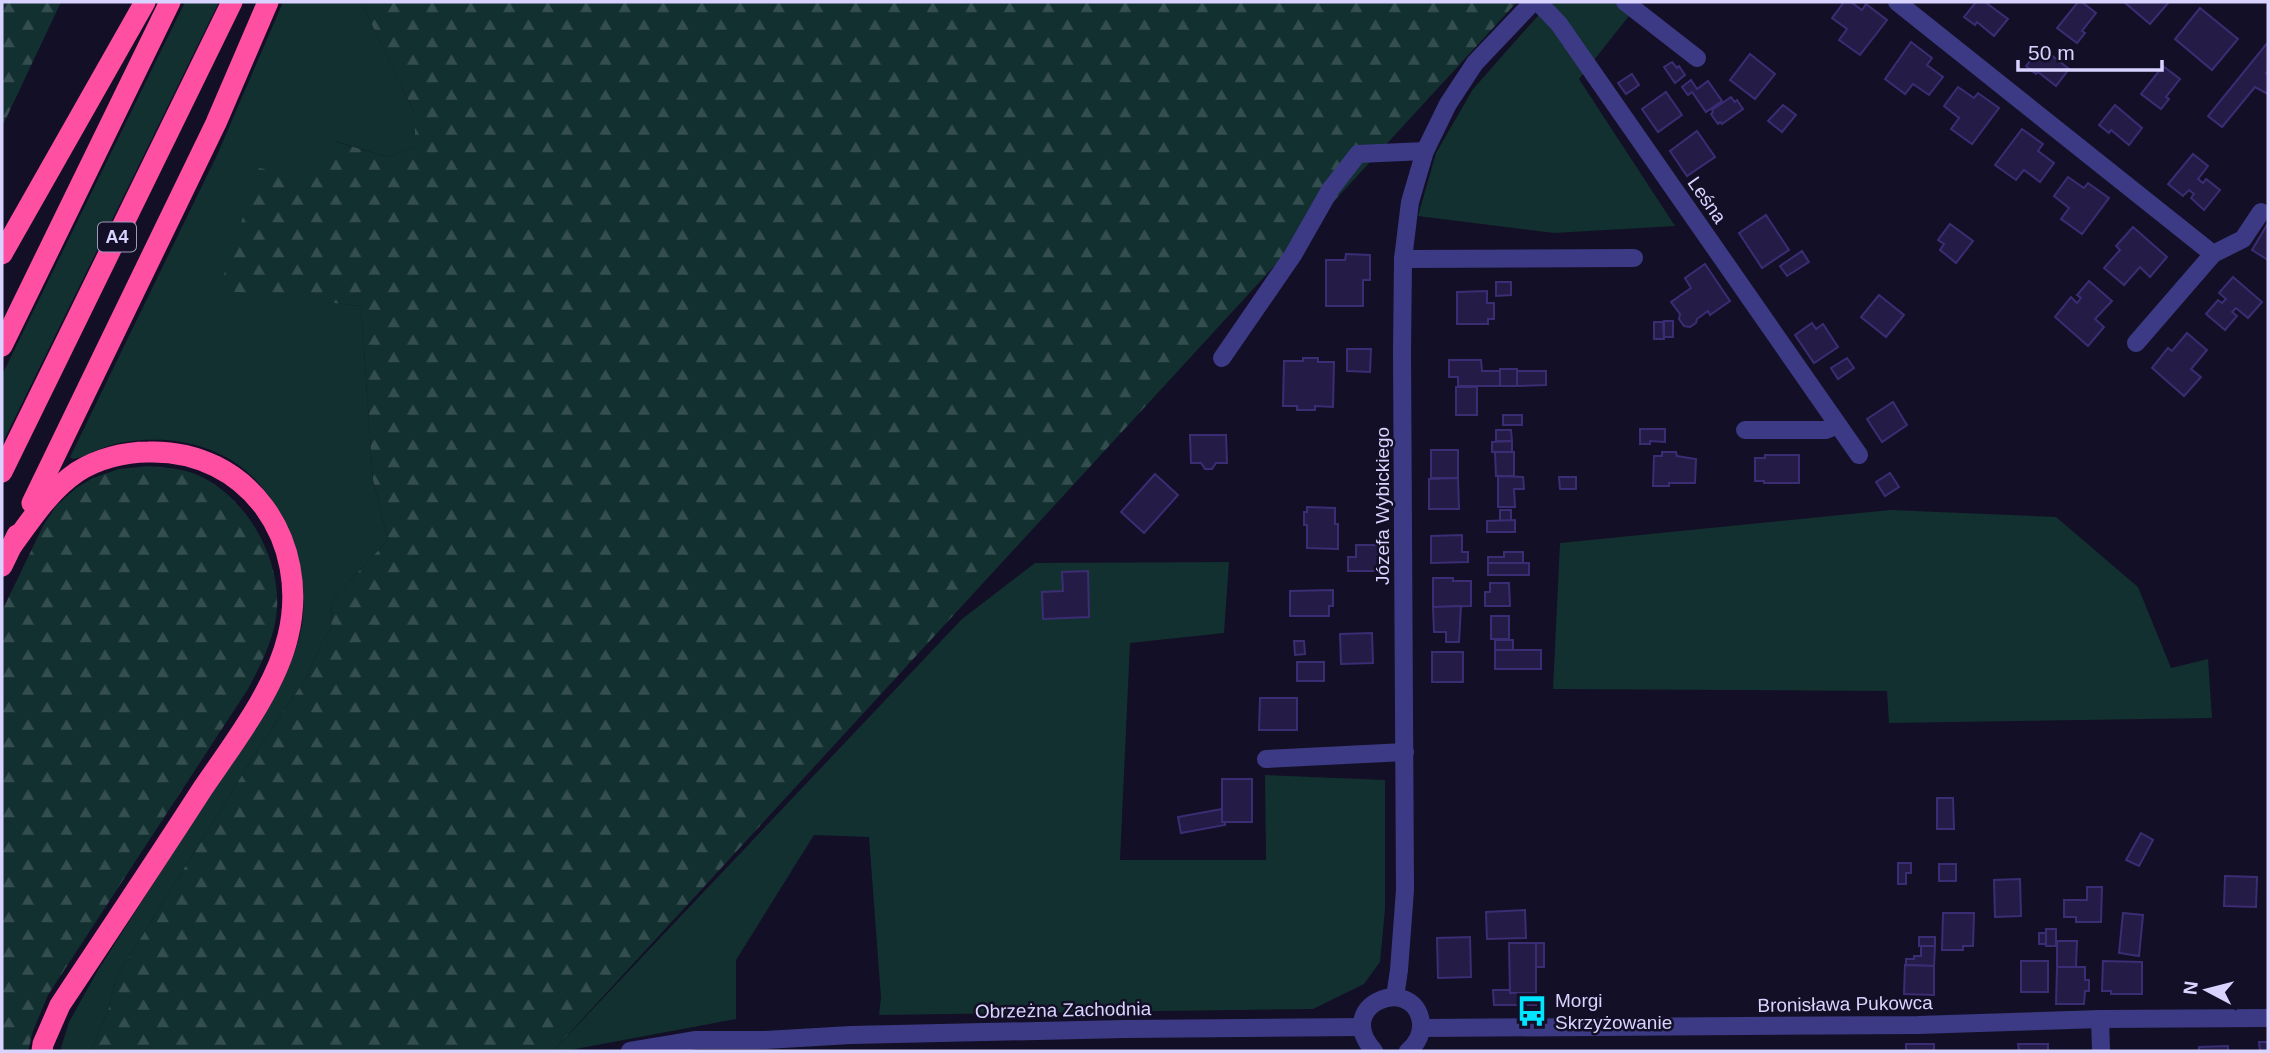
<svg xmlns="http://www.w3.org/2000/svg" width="2270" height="1053" font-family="Helvetica,sans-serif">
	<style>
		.green { fill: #12302f }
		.forest { fill: url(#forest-firs) }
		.building { fill: #241b47; stroke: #3b2d73; stroke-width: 2 }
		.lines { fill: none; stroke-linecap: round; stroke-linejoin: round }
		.minor { stroke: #3d3a85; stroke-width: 18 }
		.highway { stroke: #ff4fa3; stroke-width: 21 }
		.labels { text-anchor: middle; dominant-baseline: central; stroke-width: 5; stroke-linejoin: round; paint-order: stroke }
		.shield { fill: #130f26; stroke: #9e99be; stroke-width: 2 }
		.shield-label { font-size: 18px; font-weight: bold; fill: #d9d4ff }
		.street-label { font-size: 19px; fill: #d9d4ff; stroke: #130f26 }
		.poi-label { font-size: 19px; fill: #d9d4ff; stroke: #130f26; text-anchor: start }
	</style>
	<defs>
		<pattern id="forest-firs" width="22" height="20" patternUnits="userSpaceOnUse" patternTransform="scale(1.75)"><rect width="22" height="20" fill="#12302f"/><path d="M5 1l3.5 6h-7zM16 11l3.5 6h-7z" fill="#344d4e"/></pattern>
	</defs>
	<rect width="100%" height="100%" fill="#130f26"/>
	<g class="green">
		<polygon points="185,2 219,2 2,444 2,375"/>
		<path d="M283 2H361L415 114V147L387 157 335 141 219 289 361 306 373 480 388 540 332 600 331 629 322 642 306 678 259 748 116 978 109 1008 91 1051H60L69 1022 98 970 276 692C289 668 301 642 303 616 307 562 283 496 237 464 218 450 190 442 167 440 147 439 127 440 108 446 96 450 85 457 73 459L70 457 217 155Z"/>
		<polygon points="1550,2 1640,2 1579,79 1675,226 1554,233 1418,216 1436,153 1473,89"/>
		<polygon points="1890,510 2056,517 2138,587 2171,668 2208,659 2212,718 1889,723 1887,691 1553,689 1560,543"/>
		<polygon points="1229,562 1224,633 1130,643 1120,860 1266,860 1265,775 1385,780 1385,909 1380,962 1364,984 1313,1009 879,1015 881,998 869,837 814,835 736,960 736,1019 565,1051 553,1051 962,619 1035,563"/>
	</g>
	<g class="forest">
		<polygon points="2,2 61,2 2,127"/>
		<polygon points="361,2 1517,2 553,1051 91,1051 109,1008 116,978 259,748 306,678 322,642 331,629 332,600 388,540 373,480 361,306 219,290 259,168 302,175 334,141 387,157 415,147 415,114"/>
		<path d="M149 466C169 468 189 469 206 479 250 504 280 559 277 609 275 638 261 664 248 689L48 995 33 1031 28 1051H2V611L43 526 56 506 76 488 93 478 119 469Z"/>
	</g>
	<g class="building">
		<polygon points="1844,2 1851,2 1862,10 1866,4 1887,20 1860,55 1839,40 1847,29 1832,18"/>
		<polygon points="1976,2 1985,2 2008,19 1994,36 1977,22 1975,25 1964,17"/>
		<polygon points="2078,2 2082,2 2096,13 2082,31 2085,33 2077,43 2057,28"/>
		<polygon points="2124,2 2169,2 2150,24"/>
		<polygon points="2200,8 2238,39 2212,70 2175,39"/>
		<polygon points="1911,42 1932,58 1927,65 1943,77 1929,95 1913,84 1905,94 1885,79"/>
		<polygon points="2268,42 2268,71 2266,73 2268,74 2268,94 2255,87 2222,127 2208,116"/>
		<polygon points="2041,47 2069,69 2056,86 2038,72 2036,74 2026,66"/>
		<polygon points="1750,54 1775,74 1755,99 1730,80"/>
		<polygon points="1672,62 1677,68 1679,66 1685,75 1675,83 1664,67"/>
		<polygon points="2163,66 2180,79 2166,97 2169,99 2161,109 2141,94"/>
		<polygon points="1632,74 1639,85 1626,94 1618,83"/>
		<polygon points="1691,80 1697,89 1708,81 1722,101 1706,112 1692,92 1688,95 1682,87"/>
		<polygon points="1958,87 1974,98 1978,93 1999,108 1972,144 1951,129 1959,118 1944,106"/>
		<polygon points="1666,92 1682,115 1658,132 1642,109"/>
		<polygon points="1731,97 1735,102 1737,100 1743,109 1722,124 1720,122 1718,124 1711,114 1713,112 1712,110"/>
		<polygon points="1783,105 1796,115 1782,132 1768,121"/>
		<polygon points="2115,105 2142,128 2129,145 2111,130 2109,133 2099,125"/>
		<polygon points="2022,129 2043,144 2038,151 2054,163 2040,182 2024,170 2016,180 1995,165"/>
		<polygon points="1697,131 1715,157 1687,176 1670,151"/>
		<polygon points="2193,154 2208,166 2198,179 2203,183 2206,179 2220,190 2204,210 2191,198 2194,194 2189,190 2183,196 2168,184"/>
		<polygon points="2068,177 2084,188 2088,183 2109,198 2082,234 2061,219 2069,208 2054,196"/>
		<polygon points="1766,215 1789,250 1762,268 1739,233"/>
		<polygon points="1950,224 1973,241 1956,263 1940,250 1944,244 1938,240"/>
		<polygon points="2267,225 2268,225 2268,260 2252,250"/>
		<polygon points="2133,227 2167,257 2150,277 2140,267 2124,285 2104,268 2120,250 2116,246"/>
		<polygon points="1802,251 1809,262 1787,276 1780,266"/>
		<polygon points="1346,254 1370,255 1370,280 1363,280 1363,306 1326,306 1326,260 1345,260"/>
		<polygon points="1705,264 1730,301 1710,315 1708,311 1697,319 1696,323 1690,327 1684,326 1679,319 1680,314 1671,302 1691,288 1685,278"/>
		<polygon points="2233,277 2262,302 2248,318 2236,308 2232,312 2237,316 2225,330 2206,314 2218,300 2222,303 2226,299 2219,293"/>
		<polygon points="2089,281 2112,301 2095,319 2104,327 2088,346 2055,317 2071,297 2077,303 2081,298 2077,295"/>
		<polygon points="1496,282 1511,282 1511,295 1496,296"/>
		<polygon points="1487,291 1487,303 1494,303 1494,319 1488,319 1488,324 1457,324 1457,292"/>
		<polygon points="1879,295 1904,315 1886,337 1861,317"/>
		<rect x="1664" y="321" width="9" height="16"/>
		<polygon points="1654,322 1663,322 1664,339 1654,339"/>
		<polygon points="1812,323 1816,329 1823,324 1838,347 1814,363 1795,335"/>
		<polygon points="2187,333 2207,350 2191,369 2201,377 2184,396 2152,368 2168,348 2172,351"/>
		<polygon points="1347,349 1371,349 1370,372 1347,371"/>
		<polygon points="1303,358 1318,358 1318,362 1334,362 1333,407 1315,406 1315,410 1297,410 1297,406 1283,406 1284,361 1303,361"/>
		<polygon points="1847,358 1854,368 1838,379 1831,368"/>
		<polygon points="1449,360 1481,360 1482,371 1500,371 1500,386 1458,386 1458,377 1449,377"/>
		<rect x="1500" y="369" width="17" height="17"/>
		<polygon points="1517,371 1546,371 1546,385 1517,386"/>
		<rect x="1456" y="387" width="21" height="28"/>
		<polygon points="1893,402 1907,425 1882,442 1867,419"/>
		<rect x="1503" y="415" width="19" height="10"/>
		<polygon points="1640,429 1665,429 1665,442 1650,441 1650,444 1640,444"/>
		<polygon points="1496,430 1511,430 1512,441 1496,441"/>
		<polygon points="1190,435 1226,435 1227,463 1216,463 1212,469 1205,469 1201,463 1191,463"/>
		<polygon points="1512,441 1512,452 1492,452 1492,442"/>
		<rect x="1431" y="450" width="27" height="28"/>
		<polygon points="1495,452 1514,452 1514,476 1496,476"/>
		<polygon points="1662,452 1676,452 1677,456 1696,459 1695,483 1669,483 1669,486 1653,486 1654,456 1662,456"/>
		<polygon points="1765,455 1799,455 1799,483 1764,483 1764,481 1755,481 1755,458 1765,458"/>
		<polygon points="1890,473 1899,487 1885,496 1876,482"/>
		<polygon points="1155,474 1178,495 1144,533 1121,512"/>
		<polygon points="1498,476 1523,477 1524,489 1514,489 1515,507 1498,507"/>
		<polygon points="1559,477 1576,477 1576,489 1560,489"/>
		<polygon points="1458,478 1459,509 1429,509 1429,479"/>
		<polygon points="1307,507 1335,508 1335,524 1338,524 1338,549 1307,548 1307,525 1304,525 1304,512 1307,512"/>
		<rect x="1500" y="510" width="11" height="11"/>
		<polygon points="1515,520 1515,532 1487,532 1487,521"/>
		<polygon points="1462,535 1462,552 1468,552 1468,562 1431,563 1431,536"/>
		<polygon points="1356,545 1378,545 1378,571 1348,571 1348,557 1356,557"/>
		<polygon points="1504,552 1523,552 1523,563 1488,563 1488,557 1504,557"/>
		<rect x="1488" y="563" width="41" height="12"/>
		<polygon points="1088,571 1089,617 1043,619 1042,592 1063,591 1062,572"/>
		<polygon points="1433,578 1453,578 1453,581 1471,581 1471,606 1433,607"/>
		<polygon points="1490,583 1509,583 1510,606 1485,606 1485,592 1490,592"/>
		<polygon points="1333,590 1333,606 1329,606 1329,616 1290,616 1290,591"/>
		<polygon points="1461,606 1459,642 1446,642 1446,632 1434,632 1433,607"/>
		<rect x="1491" y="616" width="18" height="23"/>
		<polygon points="1372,633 1373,663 1341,664 1340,634"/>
		<rect x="1495" y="640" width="18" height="10"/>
		<polygon points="1294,641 1304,641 1305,654 1295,655"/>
		<rect x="1495" y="650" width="46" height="19"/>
		<rect x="1432" y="652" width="31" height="30"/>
		<rect x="1297" y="662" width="27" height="19"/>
		<polygon points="1260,698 1297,698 1297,730 1259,730"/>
		<rect x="1222" y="779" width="30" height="43"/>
		<polygon points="1937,798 1953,798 1954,829 1937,829"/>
		<polygon points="1222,809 1222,822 1225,822 1225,825 1181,833 1178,817"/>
		<polygon points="2141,833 2153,840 2139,866 2126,860"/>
		<polygon points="1898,863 1911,863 1911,873 1906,873 1906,884 1898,884"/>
		<rect x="1939" y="864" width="17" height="17"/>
		<polygon points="2225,876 2257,877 2256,907 2224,906"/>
		<polygon points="2020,879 2021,916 1995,917 1994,880"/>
		<polygon points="2087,887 2102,887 2101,922 2076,922 2076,917 2064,917 2064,900 2087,900"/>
		<polygon points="1525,910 1526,938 1487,939 1486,912"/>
		<polygon points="1943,913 1974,913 1973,946 1963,946 1963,950 1942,950"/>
		<polygon points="2123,913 2143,915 2139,956 2119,953"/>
		<rect x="2046" y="929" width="10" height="17"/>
		<rect x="2039" y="933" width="7" height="11"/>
		<polygon points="1470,937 1471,977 1438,978 1437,938"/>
		<rect x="1919" y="937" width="16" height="9"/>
		<polygon points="2057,941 2077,941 2076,967 2057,967"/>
		<polygon points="1509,943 1536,943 1536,993 1510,993"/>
		<rect x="1536" y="943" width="8" height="24"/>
		<polygon points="1921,946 1935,946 1934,966 1906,965 1906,959 1914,959 1914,956 1921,956"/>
		<rect x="2021" y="961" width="27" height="31"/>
		<polygon points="2103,961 2142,962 2142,994 2111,994 2111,991 2102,991"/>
		<polygon points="1905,965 1934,966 1934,995 1904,994"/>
		<polygon points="2057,967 2085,967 2085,980 2089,980 2089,991 2085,991 2084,1004 2056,1004"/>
		<polygon points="1493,990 1510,990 1510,993 1536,993 1536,1005 1494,1005"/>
		<polygon points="2259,1042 2268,1042 2268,1051 2260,1051"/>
		<rect x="1906" y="1044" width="28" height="7"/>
		<polygon points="2018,1044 2048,1044 2048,1051 2019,1051"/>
		<polygon points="2228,1046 2228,1051 2199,1051 2199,1047"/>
	</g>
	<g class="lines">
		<g class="minor">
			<polyline points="1538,2 1559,24 1859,455"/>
			<polyline points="1625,2 1697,58"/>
			<polyline points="1897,2 2213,254"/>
			<polyline points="1403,259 1634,258"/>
			<polyline points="2136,343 2213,254 2243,239 2261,212"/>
			<polyline points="1222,358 1293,255 1330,190 1358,154 1425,151"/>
			<polyline points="1745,430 1826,430 1838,425"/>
			<polyline points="1266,759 1405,752"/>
			<polyline points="1395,997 1399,970 1405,890 1402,352 1403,259 1410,202 1425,151 1448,104 1475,63 1533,2"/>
			<polyline points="2100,1019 2101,1051"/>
			<polyline points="1422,1028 1918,1025 2100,1019 2268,1018"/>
			<polyline points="630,1051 696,1040 765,1040 851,1035 1125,1029 1362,1027"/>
			<path d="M1374 1051C1332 1005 1413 973 1421 1022 1422 1034 1417 1044 1408 1051"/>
		</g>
		<g class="highway">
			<polyline points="2,254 145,2"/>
			<polyline points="2,346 170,2"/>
			<polyline points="2,472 232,2"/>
			<polyline points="32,503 216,123 268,2"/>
			<path d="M11 547C31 520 49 491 77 472 97 459 124 452 148 452 249 449 311 542 288 636 276 688 233 744 203 788 156 861 108 933 60 1005L43 1044 42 1051"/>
			<polyline points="2,566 17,535"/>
		</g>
	</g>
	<defs>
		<symbol id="bus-bare" viewBox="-9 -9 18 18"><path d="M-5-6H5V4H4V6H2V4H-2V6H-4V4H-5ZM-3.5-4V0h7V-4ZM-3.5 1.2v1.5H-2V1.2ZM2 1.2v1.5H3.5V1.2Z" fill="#00e5ff" stroke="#130f26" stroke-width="2.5" paint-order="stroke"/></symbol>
	</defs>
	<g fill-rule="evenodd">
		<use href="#bus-bare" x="1510" y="989" width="44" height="44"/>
	</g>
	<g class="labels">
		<rect class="shield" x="98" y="222.5" width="38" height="29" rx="5"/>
		<g class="shield-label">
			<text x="117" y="237">A4</text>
		</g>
		<g class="street-label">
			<text transform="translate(1707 200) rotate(55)">Leśna</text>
			<text transform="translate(1382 506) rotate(-90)">Józefa Wybickiego</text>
			<text transform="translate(1845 1004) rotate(-1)">Bronisława Pukowca</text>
			<text transform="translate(1063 1010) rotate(-1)">Obrzeżna Zachodnia</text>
		</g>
		<g class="poi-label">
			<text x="1555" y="1000">Morgi<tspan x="1555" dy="22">Skrzyżowanie</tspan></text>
		</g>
	</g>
	<rect width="2270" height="1053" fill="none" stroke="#d9d4ff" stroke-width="7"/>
	<g transform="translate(2207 990) rotate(277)" stroke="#130f26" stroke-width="5" paint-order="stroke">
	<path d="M0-5L12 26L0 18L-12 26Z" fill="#d9d4ff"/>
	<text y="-10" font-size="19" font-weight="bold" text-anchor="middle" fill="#d9d4ff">N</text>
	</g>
	<path d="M2018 60v10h144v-10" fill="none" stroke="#d9d4ff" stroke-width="3.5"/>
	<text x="2028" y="60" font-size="21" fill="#d9d4ff" stroke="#130f26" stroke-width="5" paint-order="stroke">50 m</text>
</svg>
